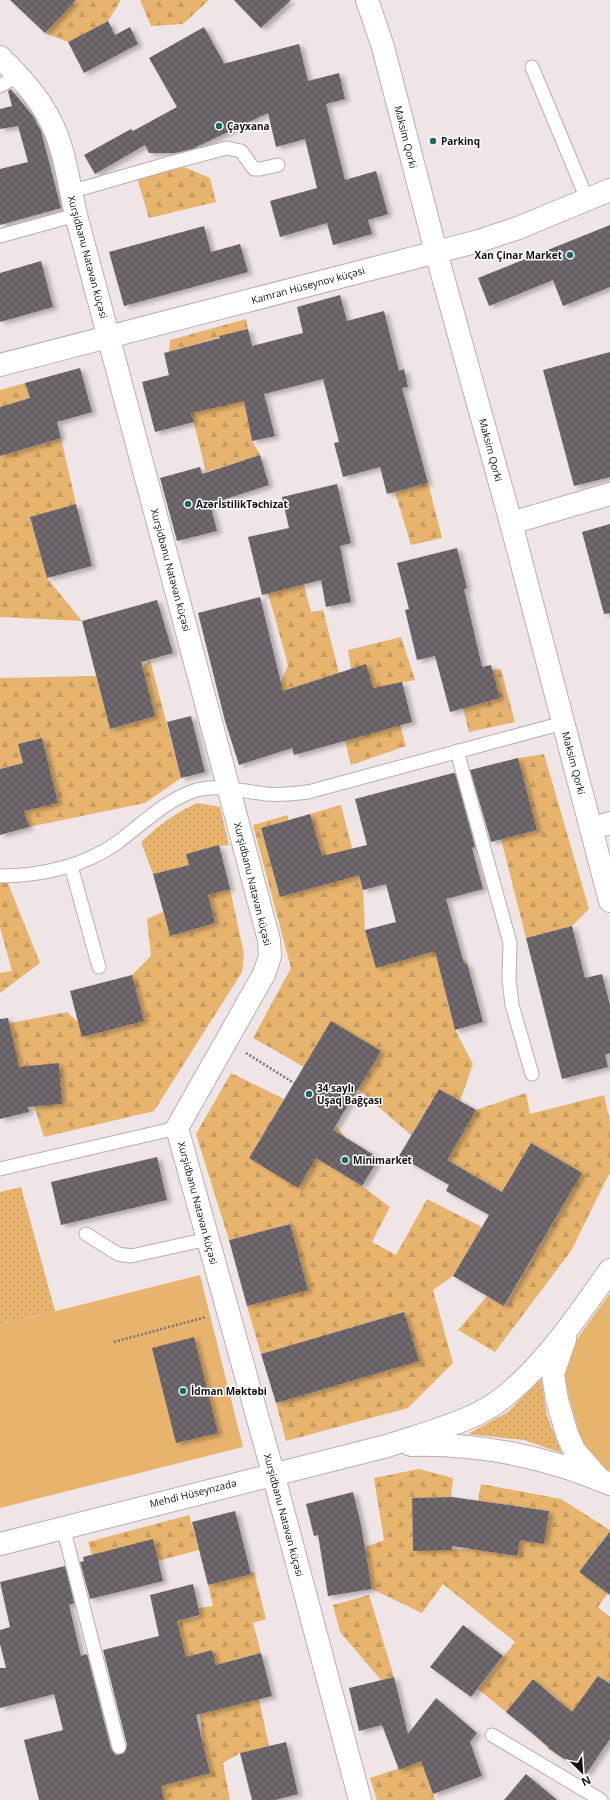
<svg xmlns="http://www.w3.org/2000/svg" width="610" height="1800" font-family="'Open Sans',sans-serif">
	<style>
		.grass { fill: url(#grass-dots) }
		.forest { fill: url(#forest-firs) }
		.park { fill: #e7b46e }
		.building { fill: url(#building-cross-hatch); filter: url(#shadow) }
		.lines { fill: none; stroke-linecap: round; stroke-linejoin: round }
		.service-casing { stroke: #b8afb0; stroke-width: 15 }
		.minor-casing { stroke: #b8afb0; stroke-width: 24 }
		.path { stroke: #797274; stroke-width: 2.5; stroke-dasharray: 2 2; stroke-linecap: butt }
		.service { stroke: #fff; stroke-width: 13 }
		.minor { stroke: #fff; stroke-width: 22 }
		.poi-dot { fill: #19676a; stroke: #fff; stroke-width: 1.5 }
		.labels { text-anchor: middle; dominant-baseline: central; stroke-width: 3; stroke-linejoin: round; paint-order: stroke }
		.poi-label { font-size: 10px; font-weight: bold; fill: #131011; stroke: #fff; text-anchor: start }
		.street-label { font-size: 10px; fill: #131011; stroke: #fff }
	</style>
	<defs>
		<pattern id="grass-dots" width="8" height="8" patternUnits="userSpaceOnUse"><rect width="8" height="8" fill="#e7b46e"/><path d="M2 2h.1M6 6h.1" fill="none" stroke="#c59a5e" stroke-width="1.8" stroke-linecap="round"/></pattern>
		<pattern id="forest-firs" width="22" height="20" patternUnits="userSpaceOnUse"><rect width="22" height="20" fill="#e7b46e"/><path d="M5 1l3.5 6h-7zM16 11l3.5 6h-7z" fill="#c59a5e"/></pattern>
		<pattern id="building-cross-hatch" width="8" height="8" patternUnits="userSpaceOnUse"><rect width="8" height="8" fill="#655f64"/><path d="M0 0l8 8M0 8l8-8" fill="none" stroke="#7a7579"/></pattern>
		<filter id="shadow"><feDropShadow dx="4.5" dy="2.5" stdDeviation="2" flood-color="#0004"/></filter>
	</defs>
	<rect width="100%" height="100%" fill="#efe4e6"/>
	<g class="grass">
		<path d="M197 803 220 807 229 845 219 846 186 854 189 865 153 874 141 842C158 826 175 813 197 803Z"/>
		<polygon points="21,1187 55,1311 0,1325 0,1192"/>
		<polygon points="541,1378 547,1416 562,1453 524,1440 468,1434 508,1412"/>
	</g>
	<g class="forest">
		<polygon points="76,0 121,0 108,21 68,42 45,33"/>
		<polygon points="140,0 209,0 183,24 151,26"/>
		<polygon points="184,167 210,178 216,202 149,218 137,178"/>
		<polygon points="246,319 248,329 169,352 170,340"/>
		<polygon points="25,383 30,398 0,407 0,390"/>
		<polygon points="188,399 244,401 252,441 260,455 206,472"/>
		<polygon points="61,438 76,504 30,517 47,578 82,621 0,617 0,456"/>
		<polygon points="428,483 442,538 411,545 395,492"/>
		<polygon points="304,584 311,612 323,610 339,673 276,694 288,665 268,593"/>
		<polygon points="401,637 415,680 373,688 351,669 348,650"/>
		<polygon points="150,660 181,778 145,803 29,827 24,811 58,803 42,738 18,744 23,763 0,769 0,678 96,676 110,729 155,716 142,667"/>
		<polygon points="501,669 515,722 469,732 463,708 500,698 492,670"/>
		<polygon points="400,725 406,746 351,765 345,740"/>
		<polygon points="544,754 589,909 572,926 526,938 501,839 537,830 518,758"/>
		<polygon points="341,805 363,890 365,930 451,946 467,963 440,970 455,1030 473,1064 460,1101 439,1089 411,1135 358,1089 380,1051 304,1067 253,1038 291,968 253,825 288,815 288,820 261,828 280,897 329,883 310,814"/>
		<polygon points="0,876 5,876 40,963 0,993 0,973 12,971 0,927"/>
		<polygon points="230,889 244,954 242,972 154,1111 44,1137 34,1106 62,1104 59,1064 31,1066 20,1073 15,1051 0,1025 67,1012 79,1023 82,1037 144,1021 132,975 151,956 147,919 163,912 170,936 215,923 208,895"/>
		<polygon points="231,1073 284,1099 249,1158 298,1187 336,1126 345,1137 328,1166 362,1186 390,1207 372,1242 396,1255 427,1199 482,1227 453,1276 433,1290 453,1363 408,1408 286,1441 276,1403 418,1361 404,1312 261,1354 247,1306 308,1289 290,1224 229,1240 196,1134"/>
		<polygon points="526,1093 530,1114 604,1095 610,1121 610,1172 571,1251 495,1352 458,1330 487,1296 505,1306 582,1173 531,1143 503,1192 446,1160 476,1110"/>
		<polygon points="419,1469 453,1478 451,1497 412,1498 413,1550 472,1549 517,1556 520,1540 544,1543 549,1511 478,1501 481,1484 561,1499 610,1530 579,1572 608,1593 598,1607 610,1617 610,1684 598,1676 550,1750 533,1734 560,1701 533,1679 506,1712 478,1689 515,1642 443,1584 422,1613 372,1589 365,1547 384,1540 374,1478"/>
		<polygon points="189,1515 199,1550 158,1561 153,1540 92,1555 88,1542"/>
		<polygon points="254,1572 266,1619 253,1623 261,1653 216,1665 212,1650 186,1657 177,1621 200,1616 199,1608 213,1606 208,1585"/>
		<polygon points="369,1595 394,1677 381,1680 340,1632 333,1605"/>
		<polygon points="259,1699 269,1746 240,1753 223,1763 230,1800 164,1800 161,1786 210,1773 202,1739 200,1714"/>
		<polygon points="421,1761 435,1800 377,1800 370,1778"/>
	</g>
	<g class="park">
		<polygon points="200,1275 243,1447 0,1508 0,1325"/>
		<polygon points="610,1293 610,1471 600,1467 583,1446 561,1368 572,1346"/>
	</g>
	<g class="building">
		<polygon points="10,0 76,0 45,33"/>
		<polygon points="234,0 291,0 261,28"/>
		<polygon points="108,21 115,35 130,27 138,44 84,73 68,42"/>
		<polygon points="204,27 224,63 223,64 299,44 308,81 339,73 345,99 326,104 345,180 376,171 388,214 368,220 372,234 333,245 327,223 280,237 270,201 317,188 305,139 276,147 268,113 192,149 175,153 149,153 145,145 95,174 84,155 131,129 133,131 177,107 149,58"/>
		<polygon points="11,89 33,116 41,131 61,208 0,225 0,169 28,162 18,126 0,129 0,109 12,106 8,91"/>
		<polygon points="610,225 610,287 563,306 553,280 489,306 478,278"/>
		<polygon points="204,226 211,252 240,244 248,272 124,306 109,252"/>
		<polygon points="41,261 53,307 0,322 0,273"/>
		<polygon points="340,295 347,321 384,311 399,371 404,369 408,387 402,388 428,483 387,494 380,467 343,477 334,443 339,442 323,379 264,394 275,436 252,441 244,401 191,413 194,422 155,432 142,382 169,375 164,353 220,338 219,336 248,329 252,346 303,333 297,307"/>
		<polygon points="610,352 610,477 574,486 543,370"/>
		<polygon points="80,368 92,412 57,422 61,438 0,456 0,407 30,398 25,383"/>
		<polygon points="260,455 269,485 210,504 217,531 177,541 160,478 200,467 202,474"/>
		<polygon points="337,484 351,543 340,546 351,602 326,607 321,580 262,595 248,537 289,528 282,497"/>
		<polygon points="76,504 92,566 47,578 30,517"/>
		<polygon points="610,524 610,613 604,614 582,532"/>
		<polygon points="457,548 467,588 464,589 482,667 491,665 500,698 450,712 435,656 417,660 405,610 409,609 397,563"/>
		<polygon points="260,597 283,691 366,664 373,688 402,682 412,722 294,755 292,748 239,765 225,721 198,613"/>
		<polygon points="157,600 173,653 141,662 155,716 110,729 82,621"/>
		<polygon points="191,716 205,772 181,778 167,722"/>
		<polygon points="42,738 58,803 24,811 29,827 0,835 0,769 23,763 18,744"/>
		<polygon points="518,758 537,830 491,842 470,770"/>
		<polygon points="453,773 455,773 475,847 472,848 483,889 446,899 464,964 467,963 483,1022 455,1030 435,951 376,968 365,930 396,922 386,884 363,890 359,875 280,897 261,828 310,814 322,856 367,845 355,799"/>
		<polygon points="219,845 230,889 208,895 215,923 170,936 153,874 189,865 186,854"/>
		<polygon points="572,926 585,978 602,974 610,1005 610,1053 605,1055 608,1067 562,1079 526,938"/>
		<polygon points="132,975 144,1021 82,1037 70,991"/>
		<polygon points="8,1018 19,1067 59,1063 62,1104 28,1107 29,1112 0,1119 0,1019"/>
		<polygon points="331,1021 381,1051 333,1130 379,1158 362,1186 316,1158 298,1188 249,1158"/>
		<polygon points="439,1089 476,1110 447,1160 502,1192 531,1143 582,1173 504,1306 453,1276 489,1215 446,1191 449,1185 399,1156"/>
		<polygon points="157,1157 167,1200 61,1225 51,1182"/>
		<polygon points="290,1224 308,1290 247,1306 229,1240"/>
		<polygon points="404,1312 419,1361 276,1403 261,1354"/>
		<polygon points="194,1337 218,1433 176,1443 152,1348"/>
		<polygon points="353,1492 361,1525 372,1589 328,1596 318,1535 314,1536 306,1504"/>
		<polygon points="452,1497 549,1511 544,1544 520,1540 517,1556 452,1546 452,1550 413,1551 412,1498"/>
		<polygon points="235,1511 251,1574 208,1585 192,1522"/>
		<polygon points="610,1531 610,1595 579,1572"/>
		<polygon points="153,1539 163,1581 90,1599 80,1562 84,1561 83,1557"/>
		<polygon points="65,1566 74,1603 69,1605 81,1656 87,1654 111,1749 116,1755 124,1753 127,1745 103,1650 159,1636 150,1595 193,1584 200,1615 177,1621 186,1657 212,1650 216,1665 261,1653 272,1696 196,1715 210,1773 161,1786 164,1800 39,1800 24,1740 63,1730 54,1694 0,1708 0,1668 6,1668 0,1644 0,1630 10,1627 0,1582"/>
		<polygon points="463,1625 503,1656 471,1697 430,1667"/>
		<polygon points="598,1676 610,1684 610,1739 586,1774 548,1748 549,1747 506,1712 533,1679 572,1712"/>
		<polygon points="394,1677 408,1734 436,1698 477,1733 470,1742 482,1776 433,1794 421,1761 399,1770 382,1725 359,1731 349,1688"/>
		<polygon points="286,1742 298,1794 275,1800 252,1800 240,1753"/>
		<polygon points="526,1774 557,1800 504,1800"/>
	</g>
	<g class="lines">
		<defs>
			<g id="service">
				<polyline points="532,67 587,199"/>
				<polyline points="0,86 18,75"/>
				<polyline points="70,192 170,163 227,148 241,151 254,169 260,169 278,165"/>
				<polyline points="0,236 76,215"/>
				<polyline points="457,751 510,943 509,979 512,1005 532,1074"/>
				<polyline points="71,866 99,967"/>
				<path d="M0 876C40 876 86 866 118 842 141 825 164 802 191 792 215 783 241 791 266 794 280 795 294 794 308 792L563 723"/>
				<polyline points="0,1169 177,1128"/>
				<polyline points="86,1234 118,1254 131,1256 208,1239"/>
				<polyline points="63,1527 119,1747"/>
				<polyline points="492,1735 601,1800"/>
			</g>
			<g id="minor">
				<polyline points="367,0 383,47 436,252 511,523 610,901"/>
				<path d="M0 57C20 77 39 97 51 122 65 149 69 186 76 215L269 940 270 956 264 974 177 1128 273 1473 360 1800"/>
				<polyline points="0,365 479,241 518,228 610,190"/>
				<polyline points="511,523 610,494"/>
				<polyline points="591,829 610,823"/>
				<polyline points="565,1339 553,1374 557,1400 567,1434 574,1450 600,1480"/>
				<path d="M411 1445C478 1443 548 1457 610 1484"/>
				<path d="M0 1544 387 1446C417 1436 448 1428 477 1414 528 1390 578 1316 610 1270"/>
			</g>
		</defs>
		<use href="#service" class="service-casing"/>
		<use href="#minor" class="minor-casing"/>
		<g class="path">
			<polyline points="246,1053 294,1083"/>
			<polyline points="114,1342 206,1317"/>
		</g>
		<use href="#service" class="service"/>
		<use href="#minor" class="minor"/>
	</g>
	<g class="poi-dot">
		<circle cx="219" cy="126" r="4"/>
		<circle cx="433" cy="141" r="4"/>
		<circle cx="570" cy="255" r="4"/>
		<circle cx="188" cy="504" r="4"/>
		<circle cx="309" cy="1094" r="4"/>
		<circle cx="345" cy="1160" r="4"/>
		<circle cx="183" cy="1391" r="4"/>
	</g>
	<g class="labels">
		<g class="poi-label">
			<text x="227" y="126">Çayxana</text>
			<text x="441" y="141">Parkinq</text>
			<text x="562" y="255" text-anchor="end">Xan Çinar Market</text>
			<text x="196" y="504">AzərİstilikTəchizat</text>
			<text x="317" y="1088">34 saylı<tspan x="317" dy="12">Uşaq Bağçası</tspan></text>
			<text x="353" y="1160">Minimarket</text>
			<text x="191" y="1391">İdman Məktəbi</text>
		</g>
		<g class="street-label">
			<text transform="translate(406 137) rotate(76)">Maksim Qorki</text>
			<text transform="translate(88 257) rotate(75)">Xurşidbanu Natəvan küçəsi</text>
			<text transform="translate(308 285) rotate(-15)">Kamran Hüseynov küçəsi</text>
			<text transform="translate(491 450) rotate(75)">Maksim Qorki</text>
			<text transform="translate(171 570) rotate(75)">Xurşidbanu Natəvan küçəsi</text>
			<text transform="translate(574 763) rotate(75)">Maksim Qorki</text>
			<text transform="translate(253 884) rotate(76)">Xurşidbanu Natəvan küçəsi</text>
			<text transform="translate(198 1203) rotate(75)">Xurşidbanu Natəvan küçəsi</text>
			<text transform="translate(193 1493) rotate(-14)">Mehdi Hüseynzadə</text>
			<text transform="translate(284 1515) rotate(75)">Xurşidbanu Natəvan küçəsi</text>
		</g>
	</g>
	<g transform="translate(582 1772) rotate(155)" stroke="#ffffff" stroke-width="3" paint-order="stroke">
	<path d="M0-3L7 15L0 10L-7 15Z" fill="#131011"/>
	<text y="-6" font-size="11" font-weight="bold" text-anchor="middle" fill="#131011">N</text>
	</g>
</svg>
